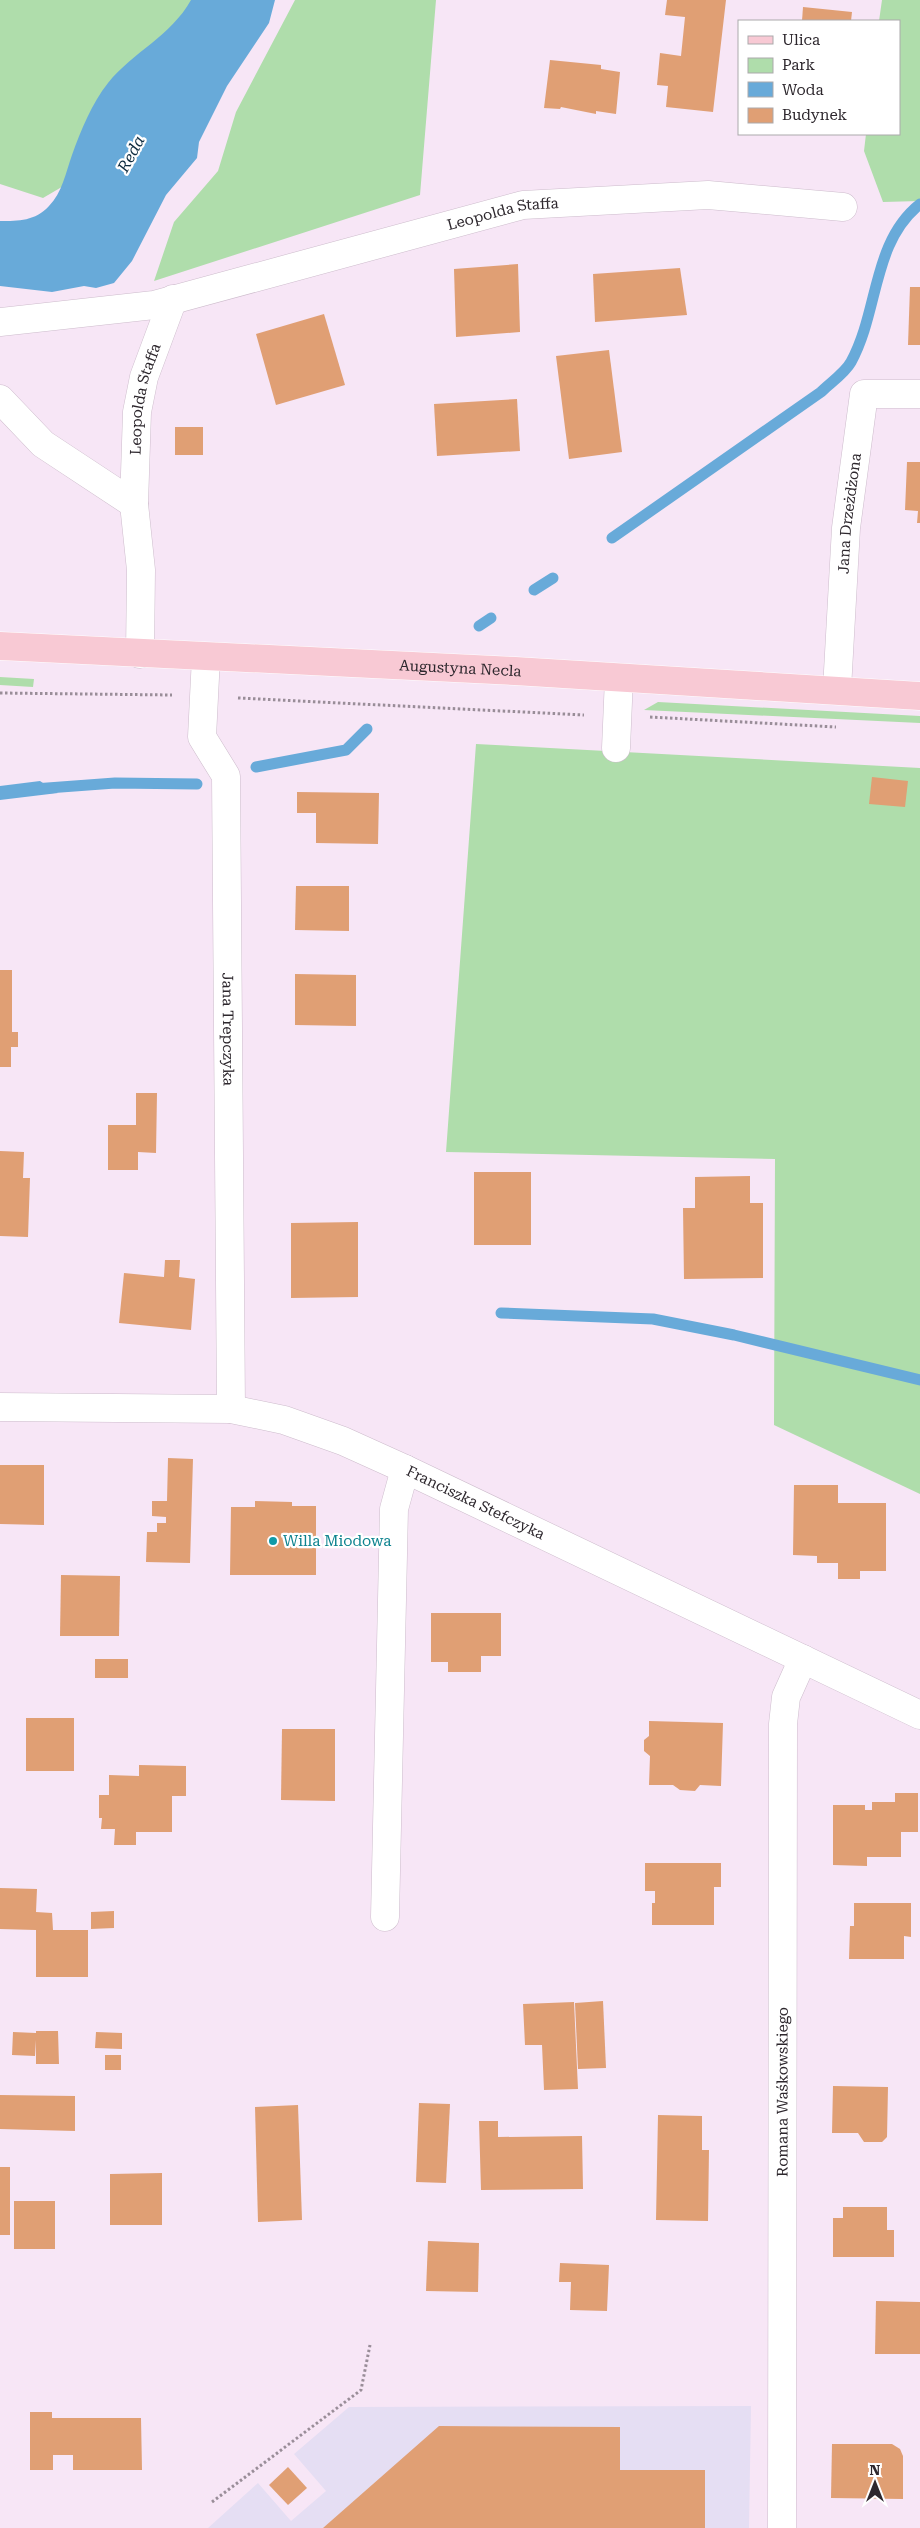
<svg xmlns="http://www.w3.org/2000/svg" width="920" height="2528" font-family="'Roboto Serif',serif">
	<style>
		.education { fill: #e5def3 }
		.green { fill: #afddab }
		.water { fill: #68aad9 }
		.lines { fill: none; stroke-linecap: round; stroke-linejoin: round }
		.stream { stroke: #68aad9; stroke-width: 11 }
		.building { fill: #e09f74 }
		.minor-casing { stroke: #cdbccc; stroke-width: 29 }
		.major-casing { stroke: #fff; stroke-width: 29 }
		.path { stroke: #998d98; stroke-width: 3; stroke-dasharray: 2.5 2.5; stroke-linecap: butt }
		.minor { stroke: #fff; stroke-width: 28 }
		.major { stroke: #f8c9d4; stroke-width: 28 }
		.culture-dot { fill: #0f9aa8; stroke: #fff; stroke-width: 2 }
		.labels { text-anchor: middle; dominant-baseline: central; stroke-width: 4.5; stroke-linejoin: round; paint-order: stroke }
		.street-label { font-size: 15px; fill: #2d272d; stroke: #fff }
		.culture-label { font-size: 15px; fill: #0d838f; stroke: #fff; text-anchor: start }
		.water-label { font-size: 16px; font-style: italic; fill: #0e2c40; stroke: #fff }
	</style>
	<rect width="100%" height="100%" fill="#f7e6f6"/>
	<polygon class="education" points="751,2406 749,2528 208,2528 258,2483 291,2521 326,2491 294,2454 349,2407"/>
	<g class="green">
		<polygon points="0,0 194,0 94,168 43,198 0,184"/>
		<polygon points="295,0 436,0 420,195 154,281 174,222 218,171 236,112"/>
		<polygon points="882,0 920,0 920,201 883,202 864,151 866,134 899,134 899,21 879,21"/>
		<polygon points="0,677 34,679 33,687 0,685"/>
		<polygon points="658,702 920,716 920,723 644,710"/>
		<polygon points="476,744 920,768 920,1494 774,1425 775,1159 446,1152"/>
	</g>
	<g class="water">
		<path d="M191 0H275L269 23 227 86 199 142 197 158 166 195 132 261 114 283 96 288 84 286 52 292 0 286V221C19 221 35 221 49 206 62 193 66 172 72 155 81 130 92 103 108 83 133 52 171 36 191 0Z"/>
		<polygon points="40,781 58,793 0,800 0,786"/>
	</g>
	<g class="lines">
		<g class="stream">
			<path d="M612 538 821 392C830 383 845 373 851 362 879 311 872 242 920 204"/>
			<polyline points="534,590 553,578"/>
			<polyline points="479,626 491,618"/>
			<polyline points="256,767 346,750 367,729"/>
			<polyline points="34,789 115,783 197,784"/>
			<polyline points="501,1313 653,1319 734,1335 920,1380"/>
		</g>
	</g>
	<g class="building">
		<polygon points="667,0 726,0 713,112 666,107 668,86 657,85 660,53 681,56 685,17 665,15"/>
		<polygon points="803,7 852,12 851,21 802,21"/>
		<polygon points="550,60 601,65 601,69 620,72 616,114 596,111 596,114 561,107 560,109 544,108"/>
		<polygon points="518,264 520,332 456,337 454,269"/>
		<polygon points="680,268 687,315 595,322 593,274"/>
		<polygon points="910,287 920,287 920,345 908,345"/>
		<polygon points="324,314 345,385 276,405 256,334"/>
		<polygon points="609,350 622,452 569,459 556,356"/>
		<polygon points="517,399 520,451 437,456 434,404"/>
		<rect x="175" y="427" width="28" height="28"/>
		<polygon points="907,462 920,462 920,523 917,523 918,511 905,510"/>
		<polygon points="872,777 908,781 905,807 869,804"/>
		<polygon points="297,792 379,793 378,844 316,843 316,813 297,813"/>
		<polygon points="296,886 349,886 349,931 295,930"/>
		<polygon points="0,970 12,970 12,1032 18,1032 18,1047 11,1047 11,1067 0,1067"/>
		<polygon points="295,974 356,975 356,1026 295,1025"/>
		<polygon points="136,1093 157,1093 156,1153 138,1152 138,1170 108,1170 108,1125 136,1125"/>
		<polygon points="0,1151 24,1152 23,1178 30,1178 28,1237 0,1236"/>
		<rect x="474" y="1172" width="57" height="73"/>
		<polygon points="750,1176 750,1203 763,1203 763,1278 684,1279 683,1208 695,1208 695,1177"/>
		<polygon points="358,1222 358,1297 291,1298 291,1223"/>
		<polygon points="165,1260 180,1260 179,1277 195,1279 191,1330 119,1323 124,1273 164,1277"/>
		<polygon points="168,1458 193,1459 190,1563 146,1562 147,1532 157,1532 157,1523 166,1523 166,1517 152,1516 152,1501 167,1501"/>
		<polygon points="0,1465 44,1465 44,1525 0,1524"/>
		<polygon points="794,1485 838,1485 838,1503 886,1503 886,1571 860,1571 860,1579 838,1579 838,1563 817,1563 817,1556 793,1555"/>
		<polygon points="255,1501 292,1502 292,1506 316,1506 316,1575 230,1575 231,1507 255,1507"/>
		<polygon points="61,1575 120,1576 119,1636 60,1636"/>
		<polygon points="431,1613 501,1613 501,1656 481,1656 481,1672 448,1672 448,1662 431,1662"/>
		<rect x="95" y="1659" width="33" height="19"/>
		<rect x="26" y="1718" width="48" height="53"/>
		<polygon points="649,1721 723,1723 721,1786 700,1785 695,1791 680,1790 673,1785 649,1785 650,1756 644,1751 644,1740 649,1736"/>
		<polygon points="282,1729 335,1729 335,1801 281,1800"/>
		<polygon points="139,1765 186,1766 186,1796 172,1796 172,1832 136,1832 136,1845 114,1845 115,1829 101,1829 102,1818 99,1818 99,1795 109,1795 109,1775 139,1776"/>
		<polygon points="895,1793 918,1793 918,1832 901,1832 901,1857 867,1857 867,1866 833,1865 833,1805 865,1805 865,1810 872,1810 872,1802 895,1802"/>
		<polygon points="645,1863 721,1863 721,1887 714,1887 714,1925 652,1925 652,1903 655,1903 655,1891 645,1891"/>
		<polygon points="0,1888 37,1889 36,1912 52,1913 53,1930 88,1930 88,1977 36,1977 36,1930 0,1929"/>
		<polygon points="854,1903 911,1903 911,1937 904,1936 904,1959 849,1959 850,1926 854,1926"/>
		<polygon points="114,1911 114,1928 91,1929 91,1912"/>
		<polygon points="603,2001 606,2068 578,2069 575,2003"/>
		<polygon points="574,2002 578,2089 544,2090 542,2045 525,2045 523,2004"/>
		<polygon points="36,2031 58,2031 59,2064 36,2064 36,2040 35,2056 12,2055 13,2032 36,2033"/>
		<polygon points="96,2032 122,2033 122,2049 95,2048"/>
		<rect x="105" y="2055" width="16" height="15"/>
		<polygon points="833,2086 888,2087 887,2137 882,2142 864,2142 858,2133 832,2133"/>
		<polygon points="0,2095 75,2096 75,2131 0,2129"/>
		<polygon points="419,2103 450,2104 446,2183 416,2182"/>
		<polygon points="298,2105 302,2220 258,2222 255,2107"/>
		<polygon points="658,2115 702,2116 702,2150 709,2150 708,2221 656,2220"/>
		<polygon points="479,2121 498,2121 498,2137 582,2136 583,2189 481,2190"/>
		<rect x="0" y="2167" width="10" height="68"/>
		<polygon points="162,2173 162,2225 110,2225 110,2174"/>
		<rect x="14" y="2201" width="41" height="48"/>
		<polygon points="843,2207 887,2207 887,2230 894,2230 894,2257 833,2257 833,2218 843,2218"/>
		<polygon points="428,2241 479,2243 478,2292 426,2291"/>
		<polygon points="560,2263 609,2265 607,2311 570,2310 571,2282 559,2282"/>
		<polygon points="876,2301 920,2302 920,2354 875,2354"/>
		<polygon points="30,2412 52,2412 52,2418 141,2418 142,2470 73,2470 73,2455 53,2455 53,2470 30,2470"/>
		<polygon points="439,2426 620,2427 620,2470 705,2470 705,2528 323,2528"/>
		<polygon points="832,2444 892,2444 900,2449 903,2456 903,2499 831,2498"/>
		<polygon points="288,2467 307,2488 288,2505 269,2485"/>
	</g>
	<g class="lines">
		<defs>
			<g id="minor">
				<path id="s1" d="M0 322 154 305 523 205 708 195 843 207"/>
				<polyline points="0,399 43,444 134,504 141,570 140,654"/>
				<path id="s2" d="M134 504 137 412 144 377 173 299"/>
				<path id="s3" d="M206 657 202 737 226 776 231 1409"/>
				<path id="s4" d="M837 689 846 528 864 394H920"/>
				<polyline points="616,748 619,678"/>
				<path id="s5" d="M0 1407 231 1409 284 1420 343 1441 405 1469 920 1715"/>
				<polyline points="385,1917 394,1509 405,1469"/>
				<path id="s6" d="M782 2528 783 1724 786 1697 803 1659"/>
			</g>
			<g id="major">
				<path id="s7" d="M0 646 515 671 920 696"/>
			</g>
		</defs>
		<use href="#minor" class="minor-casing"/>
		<use href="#major" class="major-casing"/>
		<g class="path">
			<polyline points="0,693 172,695"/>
			<polyline points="238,698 584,715"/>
			<polyline points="650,717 836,727"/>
			<polyline points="212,2502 361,2390 370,2345"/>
		</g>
		<use href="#minor" class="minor"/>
		<use href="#major" class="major"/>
	</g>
	<circle class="culture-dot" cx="273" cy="1541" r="5"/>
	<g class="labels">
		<g class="street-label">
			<text stroke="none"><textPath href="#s1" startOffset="516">Leopolda Staffa</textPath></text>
			<text stroke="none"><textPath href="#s2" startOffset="106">Leopolda Staffa</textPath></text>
			<text stroke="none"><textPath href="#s4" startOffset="176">Jana Drzeżdżona</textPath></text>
			<text stroke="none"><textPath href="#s7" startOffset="461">Augustyna Necla</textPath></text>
			<text stroke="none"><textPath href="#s3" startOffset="379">Jana Trepczyka</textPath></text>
			<text stroke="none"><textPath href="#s5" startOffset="494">Franciszka Stefczyka</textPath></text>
			<text stroke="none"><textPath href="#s6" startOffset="436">Romana Waśkowskiego</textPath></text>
		</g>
		<g class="culture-label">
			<text x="283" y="1541">Willa Miodowa</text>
		</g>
		<g class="water-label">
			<text transform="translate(131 154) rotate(-62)">Reda</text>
		</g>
	</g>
	<rect x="738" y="20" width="162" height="115" fill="#ffffff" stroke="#aba9ab"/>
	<rect x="748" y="36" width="25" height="8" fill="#f8c9d4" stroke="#aba9ab"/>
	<text x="782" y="45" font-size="15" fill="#2d272d">Ulica</text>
	<rect x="748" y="58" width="25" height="15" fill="#afddab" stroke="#aba9ab"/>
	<text x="782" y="70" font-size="15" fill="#2d272d">Park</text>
	<rect x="748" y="82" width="25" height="15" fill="#68aad9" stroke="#aba9ab"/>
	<text x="782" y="95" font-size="15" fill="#2d272d">Woda</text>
	<rect x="748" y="108" width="25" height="15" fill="#e09f74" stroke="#aba9ab"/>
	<text x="782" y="120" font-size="15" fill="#2d272d">Budynek</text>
	<g transform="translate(875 2483)" stroke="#ffffff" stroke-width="4" paint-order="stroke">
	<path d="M0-4L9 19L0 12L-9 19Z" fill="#2d272d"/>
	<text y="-8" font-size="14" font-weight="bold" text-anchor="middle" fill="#2d272d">N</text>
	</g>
</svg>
